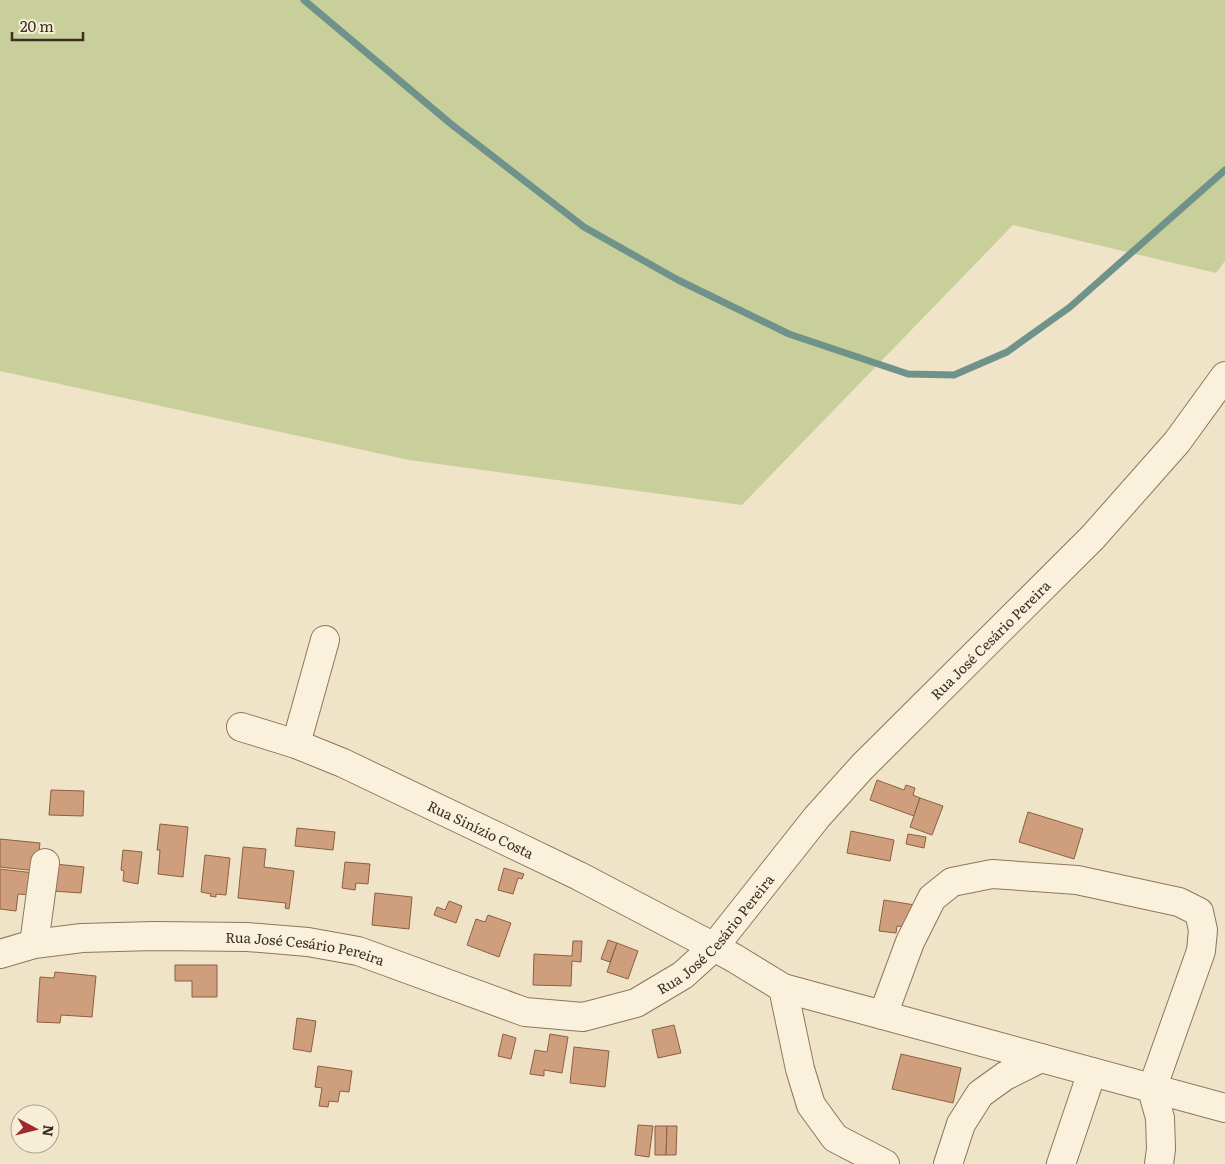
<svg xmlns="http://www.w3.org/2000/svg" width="1225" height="1164" font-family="Literata,serif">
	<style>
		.green { fill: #c9cf9b }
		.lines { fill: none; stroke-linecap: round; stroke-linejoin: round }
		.stream { stroke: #6f938a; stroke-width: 7 }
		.building { fill: #cf9f7d; stroke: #8d5f41 }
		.minor-casing { stroke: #8d765c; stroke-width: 30 }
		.minor { stroke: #faf1dc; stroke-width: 28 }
		.labels { text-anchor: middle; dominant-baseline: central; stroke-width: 5; stroke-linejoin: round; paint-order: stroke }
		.street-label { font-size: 14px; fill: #3d2e20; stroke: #f7eed8 }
	</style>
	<rect width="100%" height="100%" fill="#f0e4c8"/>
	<polygon class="green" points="0,0 1225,0 1225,261 1216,273 1013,225 742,505 409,460 0,371"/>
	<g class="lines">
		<polyline class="stream" points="304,0 451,124 584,227 678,280 789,334 908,374 954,375 1007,352 1070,307 1225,170"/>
	</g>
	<g class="building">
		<polygon points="877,780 904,790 906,785 915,788 913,795 920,798 914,816 870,800"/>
		<polygon points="51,790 84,791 83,816 49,815"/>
		<polygon points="920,798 943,806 932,835 910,827"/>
		<polygon points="1028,812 1083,829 1074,859 1019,842"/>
		<polygon points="160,824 188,827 183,877 158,874 160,850 157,850"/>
		<polygon points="297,828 335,832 333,850 295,846"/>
		<polygon points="851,831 894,840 890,861 847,853"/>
		<polygon points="908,834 926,837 924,848 906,844"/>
		<polygon points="0,839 40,843 37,871 0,867"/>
		<polygon points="243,847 266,849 264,867 294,871 289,909 285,908 286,903 238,898"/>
		<polygon points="123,850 142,852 138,884 123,881 124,871 121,870"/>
		<polygon points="205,855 230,858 226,895 216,894 216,897 210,896 211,894 201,892"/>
		<polygon points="345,862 370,864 368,884 356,883 355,890 342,888"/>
		<polygon points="55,864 84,867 81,893 52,891"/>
		<polygon points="504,868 524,874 522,879 518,878 513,894 498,890"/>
		<polygon points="0,869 34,873 31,895 18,894 16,911 0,909"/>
		<polygon points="375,893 412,897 409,929 372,925"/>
		<polygon points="884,900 915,905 907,927 897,926 896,933 879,931"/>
		<polygon points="449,901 462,906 456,923 434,915 437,907 445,910"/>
		<polygon points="488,915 511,923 499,957 467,945 476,919 485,922"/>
		<polygon points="608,940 617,943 610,962 601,959"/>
		<polygon points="573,941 582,941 581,962 572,961 571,986 533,985 534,954 572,956"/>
		<polygon points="617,943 638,951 628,979 607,972"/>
		<polygon points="175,965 217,965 217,997 192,997 192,981 175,981"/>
		<polygon points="55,972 96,976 92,1017 61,1015 60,1023 37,1022 40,977 54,978"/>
		<polygon points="297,1018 316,1021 311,1052 293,1049"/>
		<polygon points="674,1025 681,1053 658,1058 652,1030"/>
		<polygon points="503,1034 516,1038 511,1059 498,1056"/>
		<polygon points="550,1034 568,1037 562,1073 544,1070 544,1076 530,1074 535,1050 547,1052"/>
		<polygon points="574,1047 609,1051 605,1087 570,1083"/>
		<polygon points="901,1054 961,1068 953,1103 892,1089"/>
		<polygon points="318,1066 352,1071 349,1092 340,1091 338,1102 329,1101 328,1107 319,1106 322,1088 315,1087"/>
		<polygon points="638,1125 653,1126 649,1157 635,1155"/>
		<polygon points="655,1126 667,1126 666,1155 655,1155"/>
		<polygon points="667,1126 677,1126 676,1155 666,1155"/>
	</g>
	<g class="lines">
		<defs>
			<g id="minor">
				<path id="s1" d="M241 727 296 744 343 763 502 839 579 876 714 947 734 958 783 988 1225 1108"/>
				<polyline points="296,744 325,640"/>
				<polyline points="34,944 45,863"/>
				<path id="s2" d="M0 954 34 944 82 938 154 936 247 937 308 942 358 951 525 1012 583 1017 636 1003 683 975 714 947 817 817 862 767 1093 537 1177 442 1225 376"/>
				<polyline points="783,988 800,1069 811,1105 835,1138 885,1164"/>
				<polyline points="883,1015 910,942 932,898 952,882 992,874 1077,880 1179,902 1199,912 1203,930 1201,951 1152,1089 1160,1118 1161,1149 1159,1164"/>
				<polyline points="948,1164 961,1124 980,1094 1005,1076 1041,1058"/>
				<polyline points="1061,1164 1092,1072"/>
			</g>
		</defs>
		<use href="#minor" class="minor-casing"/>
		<use href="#minor" class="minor"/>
	</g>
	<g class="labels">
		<g class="street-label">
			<text stroke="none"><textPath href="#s2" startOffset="1162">Rua José Cesário Pereira</textPath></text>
			<text stroke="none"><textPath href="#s1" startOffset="261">Rua Sinízio Costa</textPath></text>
			<text stroke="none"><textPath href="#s2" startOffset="758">Rua José Cesário Pereira</textPath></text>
			<text stroke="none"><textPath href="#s2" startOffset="308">Rua José Cesário Pereira</textPath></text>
		</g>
	</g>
	<g transform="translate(35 1129) rotate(97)"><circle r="24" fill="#f7eed8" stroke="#ada18e"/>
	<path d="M0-4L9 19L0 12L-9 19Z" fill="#9e2a2b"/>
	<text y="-8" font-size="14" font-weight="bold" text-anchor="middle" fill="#3d2e20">N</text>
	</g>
	<path d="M12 32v8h71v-8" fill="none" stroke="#3d2e20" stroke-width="2.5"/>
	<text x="20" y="32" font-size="15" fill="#3d2e20" stroke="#f7eed8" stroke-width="4" paint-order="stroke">20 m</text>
</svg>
